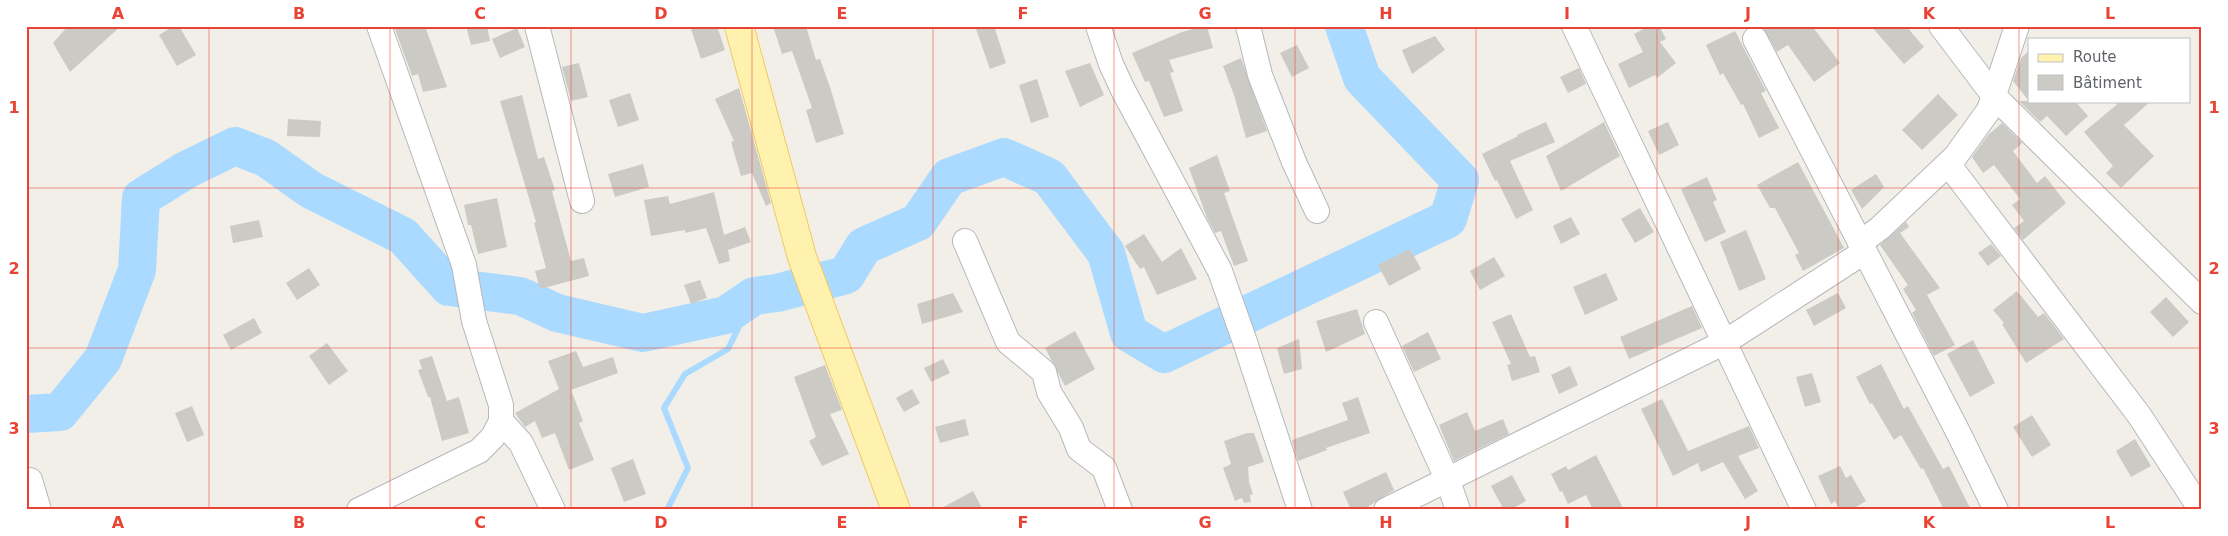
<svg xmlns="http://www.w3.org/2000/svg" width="2228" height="536" font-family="'DejaVu Sans',sans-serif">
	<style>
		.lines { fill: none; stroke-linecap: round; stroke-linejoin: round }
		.stream { stroke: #aadaff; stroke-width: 6 }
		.river { stroke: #aadaff; stroke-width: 38 }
		.building { fill: #cccac5 }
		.minor-casing { stroke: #b5b8bc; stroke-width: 26 }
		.primary-casing { stroke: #f2c960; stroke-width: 30 }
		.minor { stroke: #fff; stroke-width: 24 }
		.primary { stroke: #fff2af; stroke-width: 28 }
		.grid { fill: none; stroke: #ea4335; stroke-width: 1; stroke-opacity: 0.55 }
		.neatline { fill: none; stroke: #ea4335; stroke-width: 2 }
		.grid-label { font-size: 16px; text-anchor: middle; font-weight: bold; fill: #ea4335 }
	</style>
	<rect width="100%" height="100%" fill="#f1efe8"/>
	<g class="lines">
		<polyline class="stream" points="667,510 688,468 664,408 685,374 728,349 754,296"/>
		<polyline class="river" points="26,414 60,412 103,359 137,270 141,198 186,170 235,146 266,158 311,190 403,236 449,287 520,296 557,313 643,333 726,315 754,296 777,293 846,275 864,246 918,222 949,177 1004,157 1049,177 1106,253 1129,333 1164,354 1448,219 1460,180 1362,78 1344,26"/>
	</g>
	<g class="building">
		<polygon points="68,26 121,26 70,72 53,43"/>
		<polygon points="174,26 179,26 196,55 177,66 159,35"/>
		<polygon points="394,26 425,26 447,87 423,92 418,74 412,76"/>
		<polygon points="466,26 487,26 490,41 471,45"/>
		<polygon points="690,26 717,26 725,50 701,59"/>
		<polygon points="773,26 806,26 816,60 820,59 830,87 844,134 816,143 806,110 812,108 792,51 782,54"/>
		<polygon points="975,26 994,26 1006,63 990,69"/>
		<polygon points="1204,26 1207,26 1213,48 1169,60 1174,72 1170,73 1183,111 1164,117 1149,81 1145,82 1132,53 1182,32"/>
		<polygon points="1649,26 1659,26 1666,39 1660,42 1676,63 1657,78 1655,75 1629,88 1618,64 1643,52 1634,34"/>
		<polygon points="1767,26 1812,26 1840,63 1814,82 1788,45 1777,52 1764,29"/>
		<polygon points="1871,26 1906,26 1924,47 1904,64"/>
		<polygon points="517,28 525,47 500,58 492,39"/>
		<polygon points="1735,31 1766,91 1761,93 1779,128 1759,138 1743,104 1741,105 1723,73 1720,75 1706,45"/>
		<polygon points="1435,36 1445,50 1412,74 1402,50"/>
		<polygon points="1297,45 1309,68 1292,77 1280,53"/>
		<polygon points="2029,51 2029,101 2075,101 2088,116 2066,136 2047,116 2040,122 2019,101 2029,101 2013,81 2021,58"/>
		<polygon points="1241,58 1267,131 1246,138 1234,95 1223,66"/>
		<polygon points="579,63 588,97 571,101 562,67"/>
		<polygon points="1090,63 1104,95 1080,107 1065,71"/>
		<polygon points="1579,68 1586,84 1568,93 1560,77"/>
		<polygon points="1037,79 1049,117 1031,123 1019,85"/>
		<polygon points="739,88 771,203 766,206 752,173 741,176 731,142 734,141 715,99"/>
		<polygon points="630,93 639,120 618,127 609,100"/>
		<polygon points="1938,94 1958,115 1922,150 1902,130"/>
		<polygon points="522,95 538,159 544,157 555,190 552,191 571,261 584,258 589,276 540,289 535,271 546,268 534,223 536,222 500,101"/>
		<polygon points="2121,101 2151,101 2124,125 2154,156 2121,188 2106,173 2113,166 2084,132"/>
		<polygon points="288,119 321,121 320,137 287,136"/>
		<polygon points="1546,122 1555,142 1510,161 1533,210 1516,219 1497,180 1495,181 1482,154 1518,136 1517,135"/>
		<polygon points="1604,122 1620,156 1561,191 1546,156"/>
		<polygon points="1668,122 1679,145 1659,155 1648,131"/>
		<polygon points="2002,123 2022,143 2013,151 2037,183 2045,176 2066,203 2023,240 2014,228 2024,221 2012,205 2020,199 1994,165 1983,173 1972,157 1988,135"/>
		<polygon points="1217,155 1230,191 1224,193 1248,261 1234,266 1221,231 1215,233 1207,218 1189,168"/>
		<polygon points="1798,162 1844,248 1803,271 1795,255 1799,253 1775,208 1770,208 1757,185"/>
		<polygon points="643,164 649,187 615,197 608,174"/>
		<polygon points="1876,174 1884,187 1862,209 1851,190"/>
		<polygon points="1707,177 1717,200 1713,202 1726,232 1705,242 1681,189"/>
		<polygon points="714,192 724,235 745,227 751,242 728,250 730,261 719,264 706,228 685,233 685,230 651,236 644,200 668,196 670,204"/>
		<polygon points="497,198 507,247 478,254 471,225 468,225 464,205"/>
		<polygon points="1640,208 1654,232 1635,243 1621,219"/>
		<polygon points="1571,217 1580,234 1561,244 1553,226"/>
		<polygon points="259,220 263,237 233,243 230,226"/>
		<polygon points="1906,222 1909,227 1900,233 1940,288 1927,295 1955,345 1934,356 1912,313 1916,310 1903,289 1908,285 1880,245"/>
		<polygon points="1746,230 1766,279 1739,291 1720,242"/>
		<polygon points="1144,234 1162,262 1181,248 1197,279 1157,295 1144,267 1140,269 1125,246"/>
		<polygon points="1991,244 2001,256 1988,266 1978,253"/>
		<polygon points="1410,249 1421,269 1389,286 1378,265"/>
		<polygon points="1494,257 1505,276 1480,290 1470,271"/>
		<polygon points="309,268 320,285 297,300 286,283"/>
		<polygon points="1606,273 1618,300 1585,315 1573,287"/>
		<polygon points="700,280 707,298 691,304 684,285"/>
		<polygon points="2017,291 2038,317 2044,313 2064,339 2026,363 2002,324 2004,323 1993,310"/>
		<polygon points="953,293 963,312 922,324 917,304"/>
		<polygon points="1838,293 1846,308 1814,326 1806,310"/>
		<polygon points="2166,297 2189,322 2173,337 2150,312"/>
		<polygon points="1692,306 1702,328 1629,359 1620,337"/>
		<polygon points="1357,309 1365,334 1326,352 1316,321"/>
		<polygon points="1511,314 1530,357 1535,356 1540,372 1512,381 1507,365 1511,364 1492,322"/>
		<polygon points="254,318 262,333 231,350 223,335"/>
		<polygon points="1075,331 1095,369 1065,386 1045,348"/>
		<polygon points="1428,332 1441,359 1414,372 1402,346"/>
		<polygon points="1299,339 1302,369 1284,374 1277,348"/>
		<polygon points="1973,340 1995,383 1970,397 1947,354"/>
		<polygon points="327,343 348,371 329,385 309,356"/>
		<polygon points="576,351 583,367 613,357 618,373 571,390 583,421 579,423 594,460 569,470 555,433 542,438 535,421 525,427 515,413 559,389 548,361"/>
		<polygon points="432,356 447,401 459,397 469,433 442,441 430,397 428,397 418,370 422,369 419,360"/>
		<polygon points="943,359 950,373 931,382 924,368"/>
		<polygon points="1881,364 1904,409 1908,406 1943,469 1949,466 1971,510 1944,510 1923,468 1921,469 1901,435 1894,440 1872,403 1870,404 1856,377"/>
		<polygon points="825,365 842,410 830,414 849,454 822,466 809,441 816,437 794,377"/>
		<polygon points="1570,366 1578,385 1559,394 1551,375"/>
		<polygon points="1812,373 1821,402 1805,407 1796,377"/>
		<polygon points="912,389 920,403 904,412 896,398"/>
		<polygon points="1358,397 1370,433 1326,448 1327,450 1298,461 1292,440 1348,420 1342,403"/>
		<polygon points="1662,399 1688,451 1749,426 1759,448 1738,456 1758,491 1745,499 1723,462 1701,472 1698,463 1673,476 1641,409"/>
		<polygon points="192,406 204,435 187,442 175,413"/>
		<polygon points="1467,412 1475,431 1503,419 1509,434 1454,461 1439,425"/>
		<polygon points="2032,415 2051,445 2032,457 2013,427"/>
		<polygon points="965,419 969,435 940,443 935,427"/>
		<polygon points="1247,433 1254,433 1264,462 1248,467 1249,482 1253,494 1250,495 1251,502 1244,503 1242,498 1235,501 1223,468 1231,464 1224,441"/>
		<polygon points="2135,439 2151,466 2131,477 2116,451"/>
		<polygon points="1596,455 1624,510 1593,510 1586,495 1568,504 1562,491 1560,492 1551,474 1566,466 1568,470"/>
		<polygon points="633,459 646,494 624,502 611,468"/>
		<polygon points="1840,466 1846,478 1851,475 1866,501 1851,510 1840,510 1835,501 1831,504 1818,476"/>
		<polygon points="1386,472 1394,490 1363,510 1351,510 1343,492"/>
		<polygon points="1512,475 1526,501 1510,510 1504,510 1491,486"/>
		<polygon points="973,491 983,510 938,510"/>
	</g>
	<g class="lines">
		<defs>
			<g id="minor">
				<polyline points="537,26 582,201"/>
				<polyline points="1098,26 1111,64 1123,90 1220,271 1245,342 1300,510"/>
				<polyline points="1248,26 1260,75 1294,162 1317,211"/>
				<polyline points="1574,26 1804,510"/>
				<polyline points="1941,26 1994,96 2202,302"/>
				<polyline points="1755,39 1959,434 1996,510"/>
				<polyline points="1949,165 2139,415 2201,510"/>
				<polyline points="965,241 1008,342 1044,372 1049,392 1071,428 1079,449 1104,468 1120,510"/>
				<polyline points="1860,243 1880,228 1955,157 1989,110 2017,26"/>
				<polyline points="1376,322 1448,481 1458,510"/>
				<polyline points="501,421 521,443 553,510"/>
				<polyline points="26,481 30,480 39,510"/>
				<polyline points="359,510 479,451 493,437 501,421 501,405 474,321 464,265 379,26"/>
				<polyline points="1386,510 1725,342 1864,252"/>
			</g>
			<polyline id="primary" points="739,26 802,257 896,510"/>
		</defs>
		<use href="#minor" class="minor-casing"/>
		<use href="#primary" class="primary-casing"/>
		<use href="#minor" class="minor"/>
		<use href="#primary" class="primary"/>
	</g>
	<path class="grid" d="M209 26V510M390 26V510M571 26V510M752 26V510M933 26V510M1114 26V510M1295 26V510M1476 26V510M1657 26V510M1838 26V510M2019 26V510M26 188H2202M26 348H2202"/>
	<rect width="2228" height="536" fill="none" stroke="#ffffff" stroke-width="55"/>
	<rect x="2028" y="38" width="162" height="65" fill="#ffffff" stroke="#bfc1c3"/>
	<rect x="2038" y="54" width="25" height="8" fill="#fff2af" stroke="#bfc1c3"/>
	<text x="2073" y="62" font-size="15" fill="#5f6368">Route</text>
	<rect x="2038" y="75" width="25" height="15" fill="#cccac5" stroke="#bfc1c3"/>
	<text x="2073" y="88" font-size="15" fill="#5f6368">Bâtiment</text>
	<rect x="28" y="28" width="2172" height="480" class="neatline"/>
	<g class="grid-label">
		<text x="118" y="19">A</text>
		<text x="299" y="19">B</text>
		<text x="480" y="19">C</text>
		<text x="661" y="19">D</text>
		<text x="842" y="19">E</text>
		<text x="1023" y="19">F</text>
		<text x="1205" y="19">G</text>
		<text x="1386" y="19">H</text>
		<text x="1567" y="19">I</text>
		<text x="1748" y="19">J</text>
		<text x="1929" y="19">K</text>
		<text x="2110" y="19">L</text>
		<text x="14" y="113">1</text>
		<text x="2214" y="113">1</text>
		<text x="14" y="274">2</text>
		<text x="2214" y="274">2</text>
		<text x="14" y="434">3</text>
		<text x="2214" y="434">3</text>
		<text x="118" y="528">A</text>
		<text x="299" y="528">B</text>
		<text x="480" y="528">C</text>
		<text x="661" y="528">D</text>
		<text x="842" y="528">E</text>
		<text x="1023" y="528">F</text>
		<text x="1205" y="528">G</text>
		<text x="1386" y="528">H</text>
		<text x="1567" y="528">I</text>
		<text x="1748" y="528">J</text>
		<text x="1929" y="528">K</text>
		<text x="2110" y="528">L</text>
	</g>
</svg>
